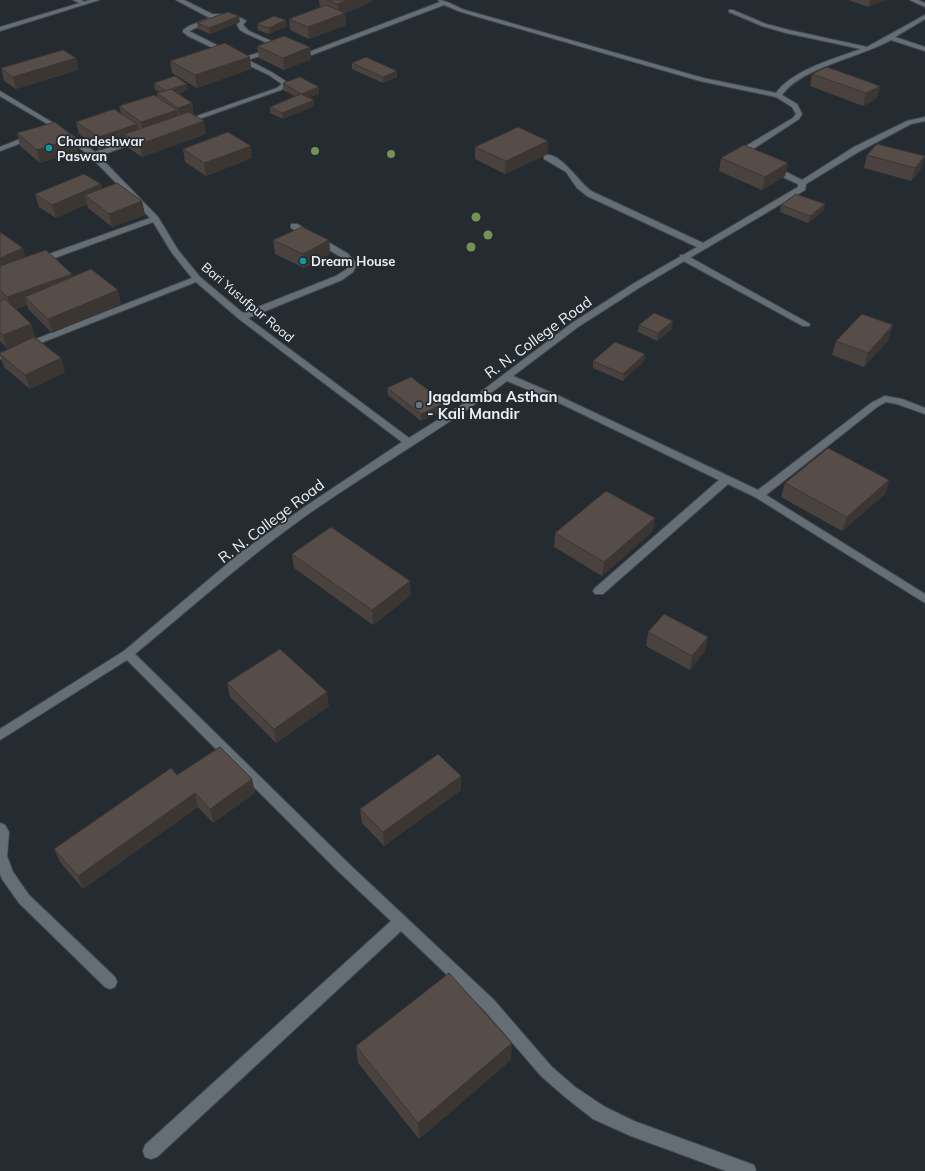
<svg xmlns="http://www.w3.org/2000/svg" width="925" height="1171" font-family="Mulish,sans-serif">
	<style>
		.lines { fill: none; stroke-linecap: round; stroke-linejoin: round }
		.service-casing { stroke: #43484e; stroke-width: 2 }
		.minor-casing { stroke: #43484e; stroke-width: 2 }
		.service { fill: #666e75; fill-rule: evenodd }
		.minor { fill: #666e75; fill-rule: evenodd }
		.tree { fill: #749254 }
		.wall { fill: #4a423f }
		.shaded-wall { fill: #3c3633 }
		.building { fill: #564d49; stroke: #3c3633 }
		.culture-dot { fill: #0f9aa8; stroke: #242b31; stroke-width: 1.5 }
		.worship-dot { fill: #6b7280; stroke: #242b31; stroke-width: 1.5 }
		.labels { text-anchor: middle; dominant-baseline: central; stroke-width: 3.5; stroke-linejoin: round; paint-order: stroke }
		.far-poi-label { font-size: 13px; font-weight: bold; fill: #ecf0f4; stroke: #242b31; text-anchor: start }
		.far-street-label { font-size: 13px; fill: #ecf0f4; stroke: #242b31 }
		.street-label { font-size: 15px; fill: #ecf0f4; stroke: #242b31 }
		.poi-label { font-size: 15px; font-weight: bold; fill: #ecf0f4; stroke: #242b31; text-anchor: start }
	</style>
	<rect width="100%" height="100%" fill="#242b31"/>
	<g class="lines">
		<defs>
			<g id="service">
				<polygon points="73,0 81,0 87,3 84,5"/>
				<polygon points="680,255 686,255 810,324 809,326 803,326 680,259"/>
			</g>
			<g id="minor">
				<polygon points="90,0 99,0 0,31 0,27"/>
				<path d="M176 0H184L212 14 234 15 245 20 246 21 243 25 249 31 278 44 309 52 440 2 438 0C447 0 456 7 465 10L703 78 776 93C792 70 836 58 861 49L786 33 762 26 729 12V10H733L766 24 789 30 867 47 925 15V19L895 37 925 47V51L891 40C862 57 801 67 782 95L797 104 802 114 799 119 747 153 745 154 748 156 744 158 737 154 741 149 793 118 796 114 792 107 776 97 700 81 461 12 444 5 309 56 274 46 245 33 240 30 237 25 239 22 233 19 214 18V20L189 31 242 58 270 49H274V51L248 60 273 73 290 84 281 90 185 124 183 123V121L277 88 282 84 269 75 188 36 183 32V30L189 26 210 18Z"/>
				<polygon points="910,0 918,0 925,3 925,7"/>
				<path d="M0 91 60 127 95 152 138 136H144V140L99 156 158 217 178 250 200 277 243 313 336 276 347 269 349 264 341 257 291 228V224H297L347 253 357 264 353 272 342 280 248 318 409 438 474 397 572 323 636 282 697 247 587 196 577 188 566 172 544 159V155C562 152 579 184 593 192L703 243 798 187V184L770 171V167H776L802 180 854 147 907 121 925 117V121L911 124 860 151 806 184 805 190 642 286 578 327 513 376 557 395 758 490 871 403 885 396 902 399 925 408V414L897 404 886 402 877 407 766 495 925 594V603L755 497 728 484 603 594H595L593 591 595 588 719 480 551 399 507 381C446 427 378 466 314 510 251 554 194 605 135 654L348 863 494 1000 551 1066 575 1087 605 1107 634 1121 754 1165 756 1171H726L631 1136 593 1119 565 1097 541 1076 484 1010 401 931 157 1157 151 1159 145 1157 143 1151 145 1145 391 921 338 871 127 660 0 740V729L124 651 239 554 306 506 402 442 239 319 196 282 0 359V353L192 278 172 253 153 222 41 263H35V259L150 218 91 157 56 129 0 96Z"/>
				<polygon points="30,135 33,135 37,137 0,151 0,147"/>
				<polygon points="0,823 5,825 9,832 7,856 13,872 29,895 115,977 117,982 115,987 110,989 105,987 19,903 2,879 0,874"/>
			</g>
		</defs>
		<use href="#service" class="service-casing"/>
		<use href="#minor" class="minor-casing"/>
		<use href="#service" class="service"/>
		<use href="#minor" class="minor"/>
	</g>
	<g class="tree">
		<circle cx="315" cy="151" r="4"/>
		<circle cx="391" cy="154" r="4"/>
		<circle cx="476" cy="217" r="4.5"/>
		<circle cx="488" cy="235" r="4.5"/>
		<circle cx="471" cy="247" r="4.5"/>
	</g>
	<g class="wall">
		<polygon points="319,0 372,0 372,2 345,13 346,25 309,39 290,30 289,19 320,8"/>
		<polygon points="848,0 887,0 868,7"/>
		<polygon points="240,22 210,34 198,29 197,23"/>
		<polygon points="257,24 287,26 269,34 258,30"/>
		<polygon points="257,46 310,47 311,59 284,70 259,58"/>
		<polygon points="250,57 251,69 197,88 172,73 170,61"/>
		<polygon points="76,58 78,70 16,89 4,81 1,68"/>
		<polygon points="352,63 397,77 383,83 352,69"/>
		<polygon points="812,74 880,86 877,98 863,106 810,86"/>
		<polygon points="154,83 188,90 178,94 192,103 194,115 206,134 142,157 127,147 126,141 101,150 79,134 76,122 121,113 119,106 157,97 157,93 160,92 155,90"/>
		<polygon points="283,83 319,87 319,94 309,97 314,100 314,106 283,119 270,113 270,107 295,96 283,90"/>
		<polygon points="17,133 78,151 40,163 20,146"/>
		<polygon points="475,147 548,154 505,174 475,159"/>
		<polygon points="183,149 252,158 206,176 185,162"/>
		<polygon points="867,155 925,156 921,169 911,181 864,168"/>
		<polygon points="721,158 788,163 785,176 762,190 719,171"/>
		<polygon points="101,184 103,189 142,201 145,215 112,227 88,208 87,204 56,218 39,207 35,194"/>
		<polygon points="825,204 823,211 808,223 780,212 781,205"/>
		<polygon points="0,232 26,257 72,274 73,277 121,304 52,333 29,310 27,305 16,309 31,324 35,337 61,358 65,372 30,389 4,367 0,356 0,353 24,342 7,348 0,341 0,301 1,301 0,300"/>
		<polygon points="273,240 329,240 330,254 304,268 275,254"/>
		<polygon points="639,325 672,329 657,341 638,332"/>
		<polygon points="889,339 864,367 832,355 836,341"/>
		<polygon points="645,354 644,361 623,381 593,368 593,361"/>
		<polygon points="387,388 445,403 445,410 421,421 388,395"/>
		<polygon points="889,480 885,494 842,531 781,497 785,483"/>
		<polygon points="652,532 602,576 554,547 555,533"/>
		<polygon points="292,554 411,595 373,625 294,568"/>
		<polygon points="648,632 708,637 705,651 690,670 646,646"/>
		<polygon points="227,683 329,706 276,743 230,697"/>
		<polygon points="177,775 252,779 255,793 213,823 198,807 83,889 60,862 54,849"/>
		<polygon points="461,776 461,790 384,846 362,823 360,809"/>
		<polygon points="356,1046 511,1060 419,1139 358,1063"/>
	</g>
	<g class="shaded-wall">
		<polygon points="348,0 372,0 372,2 345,13 346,25 309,39 308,27 339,15 338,4"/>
		<polygon points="870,0 887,0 868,7"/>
		<polygon points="239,16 240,22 210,34 209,28"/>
		<polygon points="286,20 287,26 269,34 269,28"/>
		<polygon points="310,47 311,59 284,70 283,58"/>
		<polygon points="250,57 251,69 197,88 195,75"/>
		<polygon points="76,58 78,70 16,89 13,77"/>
		<polygon points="397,71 397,77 383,83 383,77"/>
		<polygon points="187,84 188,90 168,97 167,91"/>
		<polygon points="880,86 877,98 863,106 866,93"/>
		<polygon points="319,87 319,94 301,100 301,94"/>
		<polygon points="314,100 314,106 283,119 282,113"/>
		<polygon points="192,103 194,115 180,120 178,108"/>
		<polygon points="177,110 179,122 144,134 141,122"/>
		<polygon points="204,121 206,134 142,157 140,144"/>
		<polygon points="137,124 140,136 125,134 126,141 101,150 99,137"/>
		<polygon points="75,138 78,151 40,163 37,150"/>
		<polygon points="548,141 548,154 505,174 506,161"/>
		<polygon points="251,146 252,158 206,176 204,163"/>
		<polygon points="925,156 921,169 911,181 915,168"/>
		<polygon points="788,163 785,176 762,190 765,177"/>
		<polygon points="101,184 104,197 85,195 87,204 56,218 52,205"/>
		<polygon points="142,201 145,215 112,227 109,214"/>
		<polygon points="825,204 823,211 808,223 810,216"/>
		<polygon points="329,240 330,254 304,268 303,254"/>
		<polygon points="23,248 27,262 0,273 0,258"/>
		<polygon points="72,274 76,287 25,297 27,305 11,311 7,297"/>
		<polygon points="118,290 121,304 52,333 48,319"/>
		<polygon points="673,321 672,329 657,341 658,333"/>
		<polygon points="31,324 35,338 7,348 3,335"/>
		<polygon points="893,325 889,339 864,367 868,353"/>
		<polygon points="645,354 644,361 623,381 623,374"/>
		<polygon points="61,358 65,372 30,389 25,375"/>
		<polygon points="445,403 445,410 421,421 421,414"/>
		<polygon points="889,480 885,494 842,531 847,517"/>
		<polygon points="655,518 652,532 602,576 604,562"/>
		<polygon points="410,581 411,595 373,625 372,610"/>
		<polygon points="708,637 705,651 690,670 692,656"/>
		<polygon points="327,692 329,706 276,743 274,729"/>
		<polygon points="461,776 461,790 384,846 383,832"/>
		<polygon points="252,779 255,793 213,823 210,809"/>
		<polygon points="195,793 198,807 83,889 78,876"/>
		<polygon points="512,1043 511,1060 419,1139 418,1123"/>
	</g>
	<g class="building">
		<polygon points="327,0 348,0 338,4"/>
		<polygon points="326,5 345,13 308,27 289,19"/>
		<polygon points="228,12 239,16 209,28 197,23"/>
		<polygon points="274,16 286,20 269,28 257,24"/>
		<polygon points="284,36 310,47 283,58 257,46"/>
		<polygon points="225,43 250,57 195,75 170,61"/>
		<polygon points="63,50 76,58 13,77 1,68"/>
		<polygon points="366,57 397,71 383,77 352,63"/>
		<polygon points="827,67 880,86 866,93 812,74"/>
		<polygon points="175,76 187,84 171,89 166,91 154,83"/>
		<polygon points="300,77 319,87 301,94 283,83"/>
		<polygon points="171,89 192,103 178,108 157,93"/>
		<polygon points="301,94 314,100 282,113 270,107"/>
		<polygon points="154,95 177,110 141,122 119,106"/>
		<polygon points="114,109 137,124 99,137 76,122"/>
		<polygon points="189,112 204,121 140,144 125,134"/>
		<polygon points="55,122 75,138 37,150 17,133"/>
		<polygon points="518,127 548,141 506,161 475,147"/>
		<polygon points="228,132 251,146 204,163 183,149"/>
		<polygon points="877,144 925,156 915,168 867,155"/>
		<polygon points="744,145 788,163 765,177 721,158"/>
		<polygon points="84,174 101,184 52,205 35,194"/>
		<polygon points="117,183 142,201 109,214 85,195"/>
		<polygon points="796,194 825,204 810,216 781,205"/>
		<polygon points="302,227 329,240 303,254 273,240"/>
		<polygon points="0,232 23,248 0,258"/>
		<polygon points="46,250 72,274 7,297 0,290 0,266"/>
		<polygon points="91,269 118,290 48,319 25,297"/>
		<polygon points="5,299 31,324 3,335 0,332 0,301"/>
		<polygon points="654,313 673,321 658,333 639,325"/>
		<polygon points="862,314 893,325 868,353 836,341"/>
		<polygon points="34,337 61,358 25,375 0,354 0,353"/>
		<polygon points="615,342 645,354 623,374 593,361"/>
		<polygon points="411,377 445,403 421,414 387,388"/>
		<polygon points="828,448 889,480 847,517 785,483"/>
		<polygon points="606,491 655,518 604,562 555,533"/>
		<polygon points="331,527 410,581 372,610 292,554"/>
		<polygon points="664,614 708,637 692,656 648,632"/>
		<polygon points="280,649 327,692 274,729 227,683"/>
		<polygon points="220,747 252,779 210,809 195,793 78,876 54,849 171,768 177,775"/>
		<polygon points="438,754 461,776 383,832 360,809"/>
		<polygon points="449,973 512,1043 418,1123 356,1046"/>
	</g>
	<g class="culture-dot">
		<circle cx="49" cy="148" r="4"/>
		<circle cx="303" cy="261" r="4"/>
	</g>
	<circle class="worship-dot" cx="419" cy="405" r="4"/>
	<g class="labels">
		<g class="far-poi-label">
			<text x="57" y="141">Chandeshwar<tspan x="57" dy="15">Paswan</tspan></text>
			<text x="311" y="261">Dream House</text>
		</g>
		<g class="far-street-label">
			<text transform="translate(248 302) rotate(40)">Bari Yusufpur Road</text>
		</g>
		<g class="street-label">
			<text transform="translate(538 337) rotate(-36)">R. N. College Road</text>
			<text transform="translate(271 521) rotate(-37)">R. N. College Road</text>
		</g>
		<g class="poi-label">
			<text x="427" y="396">Jagdamba Asthan<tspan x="427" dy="17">- Kali Mandir</tspan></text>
		</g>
	</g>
</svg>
